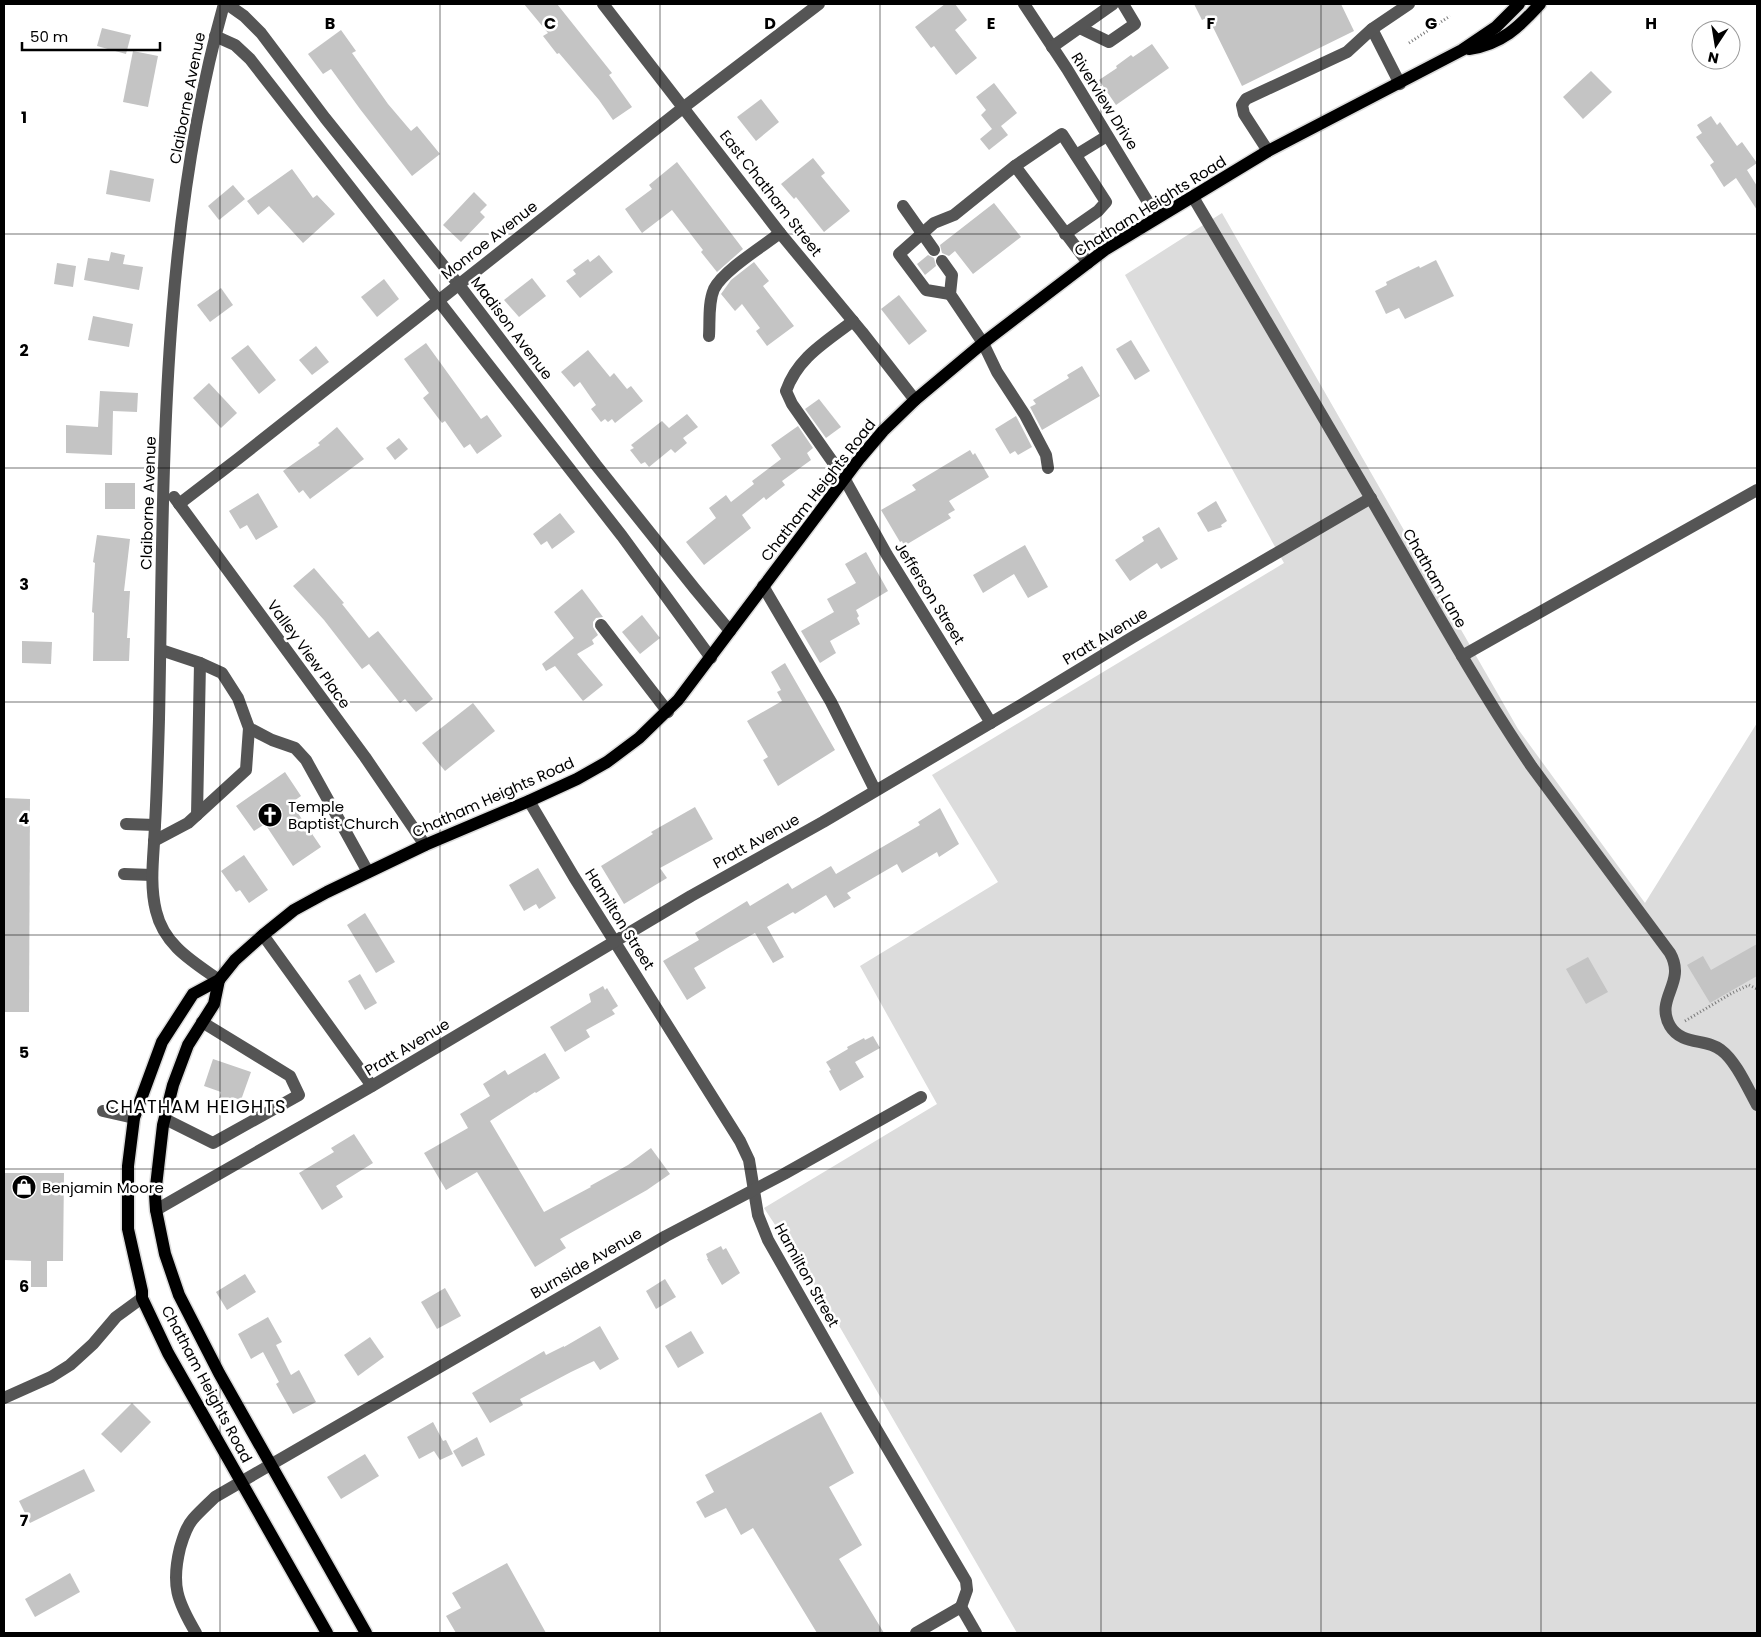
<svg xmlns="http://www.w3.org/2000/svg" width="1761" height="1637" font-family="Poppins,sans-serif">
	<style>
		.green { fill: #dcdcdc }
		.building { fill: #c4c4c4 }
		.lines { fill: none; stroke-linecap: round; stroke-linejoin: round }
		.major-casing { stroke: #dbdbdb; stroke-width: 15 }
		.path { stroke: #777; stroke-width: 3; stroke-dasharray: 1 2.5; stroke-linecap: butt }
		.minor { stroke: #555; stroke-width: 12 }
		.major { stroke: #000; stroke-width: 12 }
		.grid { fill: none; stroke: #000; stroke-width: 1; stroke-opacity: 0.55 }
		.labels { text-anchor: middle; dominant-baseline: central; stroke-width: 5; stroke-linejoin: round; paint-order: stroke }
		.street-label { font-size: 15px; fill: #000; stroke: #fff }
		.poi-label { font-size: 15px; fill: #000; stroke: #fff; text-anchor: start }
		.quarter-label { font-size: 18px; letter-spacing: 1px; fill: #000; stroke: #fff }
		.grid-label { font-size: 16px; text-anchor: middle; font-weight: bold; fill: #000; stroke: #fff; stroke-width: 5; stroke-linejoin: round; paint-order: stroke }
	</style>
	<rect width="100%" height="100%" fill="#fff"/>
	<polygon class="green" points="1222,213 1518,729 1645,903 1757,723 1757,1633 1017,1633 823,1298 764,1208 937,1104 860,966 998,882 932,775 1284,563 1125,275"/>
	<g class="building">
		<polygon points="524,4 557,4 612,73 609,75 632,107 613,120 599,100 559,53 557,54 543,36 548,33"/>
		<polygon points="945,4 955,4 967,20 955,30 977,58 956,75 934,46 931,48 915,27"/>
		<polygon points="1194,4 1341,4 1354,31 1242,86 1208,17 1202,20"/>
		<polygon points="102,28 131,35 126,54 97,46"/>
		<polygon points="341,30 356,51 352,53 388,104 411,131 417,126 440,154 412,176 360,109 331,69 323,74 308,54"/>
		<polygon points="1152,44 1169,68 1116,105 1099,80 1117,68 1116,66 1131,55 1133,57"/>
		<polygon points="133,51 158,56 148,107 123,102"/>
		<polygon points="1591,71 1612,92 1583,119 1563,97"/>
		<polygon points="994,83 1017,113 1001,126 1008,135 989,150 980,139 992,129 981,115 986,110 976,97"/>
		<polygon points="761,99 779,122 756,141 737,117"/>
		<polygon points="1711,116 1717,125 1720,122 1737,146 1742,142 1757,163 1747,170 1757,186 1757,210 1736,178 1724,187 1710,165 1714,162 1696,137 1702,133 1697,125"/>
		<polygon points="813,158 825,173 821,176 850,211 824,232 796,197 794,199 781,184"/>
		<polygon points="677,162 743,249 717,272 701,252 703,250 672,210 642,233 625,209 652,189 649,185"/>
		<polygon points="292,169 313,198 317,195 335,214 303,243 269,206 258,215 247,201"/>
		<polygon points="110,170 154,179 150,202 106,194"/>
		<polygon points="233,185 245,199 219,220 208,206"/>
		<polygon points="474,192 487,205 480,212 485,217 461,242 443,225"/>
		<polygon points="994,203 1021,237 973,274 955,251 949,256 942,253 940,245"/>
		<polygon points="111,252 125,255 123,264 143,267 139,290 84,280 88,258 109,261"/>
		<polygon points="599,255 613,272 580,298 566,281 576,274 573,270 588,259 590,262"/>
		<polygon points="928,255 934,258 936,266 925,275 917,264"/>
		<polygon points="1436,260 1454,296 1405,319 1399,308 1386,314 1375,291 1387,285 1386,282 1419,266 1420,268"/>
		<polygon points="754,262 769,281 763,286 794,326 767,346 756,331 760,328 742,304 735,311 721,294 731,280"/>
		<polygon points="57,263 76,266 73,287 54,284"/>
		<polygon points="532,278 546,296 519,317 504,300"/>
		<polygon points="384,279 399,299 377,317 361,297"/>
		<polygon points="221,288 233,305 210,322 197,305"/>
		<polygon points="899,295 927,331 909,345 881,309"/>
		<polygon points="93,316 133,324 129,347 88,340"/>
		<polygon points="1131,340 1150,371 1135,380 1116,349"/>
		<polygon points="426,343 481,419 487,415 502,436 477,454 470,444 464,448 445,421 442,423 423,398 429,393 404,359"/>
		<polygon points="248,345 276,380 259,394 231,358"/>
		<polygon points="316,346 329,362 312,375 299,360"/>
		<polygon points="588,350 610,377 614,373 627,389 631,386 643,401 615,423 612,419 608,422 605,419 601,422 591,409 596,405 580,382 574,387 561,372"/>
		<polygon points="1082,366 1100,396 1042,430 1030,407 1036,404 1033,400 1069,378 1067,375"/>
		<polygon points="209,383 237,413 221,428 193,398"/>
		<polygon points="100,391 138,393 137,412 113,411 112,455 66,453 66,425 98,427"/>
		<polygon points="819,399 841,427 826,438 805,409"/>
		<polygon points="687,414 698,427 683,438 687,443 675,453 671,449 649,467 645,462 641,464 630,450 634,448 631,445 662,421 669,428"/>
		<polygon points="1016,416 1032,447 1018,455 1015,451 1010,454 995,429"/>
		<polygon points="798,426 813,448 807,453 811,460 782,481 785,485 766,500 764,497 742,515 751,528 704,565 686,542 716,518 709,508 726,495 731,502 754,484 752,481 781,459 771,445"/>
		<polygon points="337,427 364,459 310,499 303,490 299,493 283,471 320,445 318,443"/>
		<polygon points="399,438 408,449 395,460 386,448"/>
		<polygon points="970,450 973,455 975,453 989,477 949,501 955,510 948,514 951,518 904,546 902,541 900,542 881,510 916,490 912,485"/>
		<rect x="105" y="483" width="30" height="26"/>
		<polygon points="258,493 278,527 256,540 247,525 240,529 229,511"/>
		<polygon points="1216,501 1227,521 1221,525 1222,527 1208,532 1197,513"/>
		<polygon points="560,513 575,532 552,549 547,541 541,545 533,534"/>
		<polygon points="1159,527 1178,559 1161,569 1157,563 1130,581 1115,560 1144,541 1142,537"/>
		<polygon points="97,535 130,539 124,591 130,591 127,638 130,638 129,661 93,661 94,613 92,612 95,563 93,562"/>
		<polygon points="1025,545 1048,587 1028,598 1014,574 983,593 973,575"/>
		<polygon points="866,552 888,591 856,610 859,616 857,618 860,624 830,641 836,653 820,663 801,631 834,612 827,599 856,583 845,564"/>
		<polygon points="314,568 344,603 342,604 369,638 378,631 433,699 416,712 405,699 400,703 369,664 362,669 324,620 293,586"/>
		<polygon points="582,589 603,617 596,618 593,622 593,627 598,635 592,640 594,644 577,654 603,685 583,701 555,666 546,671 542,664 574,638 554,612"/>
		<polygon points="642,615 660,638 640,654 622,632"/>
		<polygon points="22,641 52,642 51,664 22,663"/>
		<polygon points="785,663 835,750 778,786 763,760 768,757 747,721 782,701 777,692 781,690 771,672"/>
		<polygon points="473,703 495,731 445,771 422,743"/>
		<polygon points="285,772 301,796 291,803 321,847 293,866 265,824 254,831 236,806"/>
		<polygon points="4,798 30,799 29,1012 4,1012"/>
		<polygon points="695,807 713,839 660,868 667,878 624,904 601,866 653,834 651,832"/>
		<polygon points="940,808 959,844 939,857 937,852 902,873 897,864 847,893 851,898 834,908 826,895 795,914 793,912 767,927 784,957 773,963 755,933 730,947 694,968 706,988 687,1000 663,961 699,940 695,933 747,901 750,906 788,883 792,889 831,866 836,874 920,825 918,822"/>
		<polygon points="244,855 268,890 249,903 240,890 236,892 221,871"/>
		<polygon points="538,868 556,898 539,909 536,904 524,911 509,885"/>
		<polygon points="365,913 395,962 376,973 347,925"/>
		<polygon points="1757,944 1757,976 1710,1003 1687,965 1703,956 1711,970"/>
		<polygon points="1588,957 1608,992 1586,1004 1566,969"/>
		<polygon points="360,974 377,1003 365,1010 348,981"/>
		<polygon points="603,986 605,990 607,988 618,1006 612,1010 615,1014 586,1030 590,1037 565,1052 550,1027 591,1002 589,994"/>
		<polygon points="873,1036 880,1048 855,1062 864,1077 840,1091 829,1071 831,1070 826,1062 848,1049 847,1047 864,1038 865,1040"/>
		<polygon points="545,1053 560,1078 536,1093 535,1092 490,1121 544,1212 591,1187 590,1186 628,1165 651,1148 670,1174 647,1190 560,1239 566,1248 535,1267 477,1172 446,1190 424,1153 468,1128 460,1114 490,1096 483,1084 505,1070 508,1075"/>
		<polygon points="213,1059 251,1072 241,1100 235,1098 231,1110 217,1106 221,1092 204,1086"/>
		<polygon points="354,1134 373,1163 336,1186 343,1197 322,1210 299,1173 334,1152 331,1148"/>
		<polygon points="4,1173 64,1173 63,1261 47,1261 47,1287 31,1287 31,1261 4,1260"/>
		<polygon points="721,1246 723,1250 726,1248 740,1273 722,1285 707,1259 708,1259 706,1254"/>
		<polygon points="245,1274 256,1292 227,1310 216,1292"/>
		<polygon points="665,1279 676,1297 656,1309 646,1291"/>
		<polygon points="445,1288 461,1316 437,1329 421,1302"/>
		<polygon points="268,1317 282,1342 276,1345 291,1375 299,1370 316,1402 293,1414 276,1384 279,1382 263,1352 251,1359 238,1334"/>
		<polygon points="600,1326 619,1359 600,1370 594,1361 571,1372 520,1399 523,1405 490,1423 472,1393 544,1351 546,1355 564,1346 564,1347"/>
		<polygon points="691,1331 704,1353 678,1368 665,1346"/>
		<polygon points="370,1337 384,1357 358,1376 344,1355"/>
		<polygon points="132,1403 151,1422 121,1453 101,1434"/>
		<polygon points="821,1412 854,1473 829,1487 862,1545 839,1559 884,1633 817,1633 753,1528 741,1535 726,1508 705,1518 696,1502 714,1492 705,1475"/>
		<polygon points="433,1422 443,1441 446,1440 453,1454 440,1460 434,1451 419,1459 407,1437"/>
		<polygon points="477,1437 485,1455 462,1467 453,1451"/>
		<polygon points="365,1454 379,1476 341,1499 327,1477"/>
		<polygon points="84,1469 95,1491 30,1523 19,1501"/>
		<polygon points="507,1563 546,1633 456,1633 446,1616 461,1608 452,1593"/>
		<polygon points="70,1573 80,1592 35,1617 25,1599"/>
	</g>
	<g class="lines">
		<defs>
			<g id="major">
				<path d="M1469 49C1502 44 1519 27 1540 4"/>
				<polyline points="219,980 214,1004 188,1045 173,1085 163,1125 155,1195 156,1210 165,1254 179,1295 219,1373 366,1633"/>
				<polyline points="327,1633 168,1353 142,1298 142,1291 128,1229 128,1166 134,1118 162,1042 193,994 219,980 235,960 263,935 294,910 327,892 425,845 529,801 577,779 607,762 639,738 678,700 860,458 883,431 915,400 983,343 1106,249 1268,151 1462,50 1496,27 1519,4"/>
			</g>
		</defs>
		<use href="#major" class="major-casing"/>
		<g class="path">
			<polyline points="1409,43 1450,16"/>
			<polyline points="1685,1021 1732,993 1749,985 1757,989"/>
		</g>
		<g class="minor">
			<polyline points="227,4 244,16 261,33 325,118 459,285 596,465 695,589 730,631"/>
			<polyline points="603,4 780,233 862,332 915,400"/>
			<polyline points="1024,4 1067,69 1157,217"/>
			<polyline points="1080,28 1109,42 1135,24 1123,4"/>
			<polyline points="1372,29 1400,84"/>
			<polyline points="215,36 235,45 250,59 622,536 711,658"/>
			<polyline points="1052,47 1113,4"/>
			<polyline points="1268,151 1244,114 1242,105 1246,99 1347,52 1372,29 1409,4"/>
			<polyline points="1076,155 1107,136"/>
			<path d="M1193 197C1252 297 1312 397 1370 497 1423 588 1473 680 1532 767L1670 953C1687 983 1654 998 1670 1026 1682 1046 1706 1038 1721 1050 1736 1061 1748 1089 1757 1105"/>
			<polyline points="903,206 934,250"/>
			<polyline points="1065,234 1098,211 1106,202 1062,134 1015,166 1088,263"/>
			<polyline points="942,261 952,275 950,294 983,343 997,372 1025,415 1046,455 1048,468"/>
			<polyline points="950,294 926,290 899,254 934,223 954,215 1015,166"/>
			<path d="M853 321C826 342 798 357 786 391L792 404 844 478 887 555 991 723"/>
			<path d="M709 336C710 321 708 303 714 289 723 271 763 246 780 233"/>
			<polyline points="174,497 365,757 425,845"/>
			<polyline points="179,504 239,458 684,107 819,4"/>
			<polyline points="763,586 831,702 875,790"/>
			<polyline points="601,625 668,712"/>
			<polyline points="1462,656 1757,490"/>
			<polyline points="249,728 272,740 295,748 306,760 368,872"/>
			<polyline points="529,801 574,877 740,1141 749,1160 758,1215 768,1240 859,1400 966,1581 967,1590 961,1607"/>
			<polyline points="197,815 200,663"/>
			<polyline points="126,824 155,825"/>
			<polyline points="154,841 188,823 246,770 249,728 238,698 222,673 200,663 161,650"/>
			<polyline points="124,874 152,875"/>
			<polyline points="263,935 372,1086"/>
			<path d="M219 980C192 961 164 945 156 911 149 883 154 854 155 825 157 790 158 754 159 719 164 481 159 235 224 4"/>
			<polyline points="103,1111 134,1118"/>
			<polyline points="165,1119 213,1143 299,1095 290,1076 202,1022"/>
			<polyline points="156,1210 372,1086 691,896 823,822 1026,702 1133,637 1371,498"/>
			<polyline points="4,1398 51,1377 70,1365 93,1344 116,1317 142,1298"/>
			<polyline points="961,1607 976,1633"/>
			<path d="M196 1633C177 1601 171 1585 180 1548 183 1538 186 1527 193 1519 200 1511 208 1504 215 1497L666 1236 784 1174 921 1097"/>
			<polyline points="916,1633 961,1607"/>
		</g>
		<use href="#major" class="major"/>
	</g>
	<path class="grid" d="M220 4V1633M440 4V1633M660 4V1633M880 4V1633M1101 4V1633M1321 4V1633M1541 4V1633M4 234H1757M4 468H1757M4 702H1757M4 935H1757M4 1169H1757M4 1403H1757"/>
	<defs>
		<symbol id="church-disc" viewBox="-11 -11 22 22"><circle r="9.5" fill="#000" stroke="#fff"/><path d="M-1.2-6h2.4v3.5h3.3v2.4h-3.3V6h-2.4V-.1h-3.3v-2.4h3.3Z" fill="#fff"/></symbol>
		<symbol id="shop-disc" viewBox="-11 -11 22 22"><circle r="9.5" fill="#000" stroke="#fff"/><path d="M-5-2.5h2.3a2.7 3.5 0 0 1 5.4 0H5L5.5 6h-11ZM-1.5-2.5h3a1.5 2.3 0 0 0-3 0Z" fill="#fff"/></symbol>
	</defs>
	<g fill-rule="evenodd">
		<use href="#church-disc" x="256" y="801" width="28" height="28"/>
		<use href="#shop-disc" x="10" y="1173" width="28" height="28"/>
	</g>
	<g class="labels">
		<g class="street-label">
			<text transform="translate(187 98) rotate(-79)">Claiborne Avenue</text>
			<text transform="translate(1105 101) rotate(58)">Riverview Drive</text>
			<text transform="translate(771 193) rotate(52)">East Chatham Street</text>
			<text transform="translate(1150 206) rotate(-32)">Chatham Heights Road</text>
			<text transform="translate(489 240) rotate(-38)">Monroe Avenue</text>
			<text transform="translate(512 328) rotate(53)">Madison Avenue</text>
			<text transform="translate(818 490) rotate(-52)">Chatham Heights Road</text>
			<text transform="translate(148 503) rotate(-88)">Claiborne Avenue</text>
			<text transform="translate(1435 578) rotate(60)">Chatham Lane</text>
			<text transform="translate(930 593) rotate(58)">Jefferson Street</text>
			<text transform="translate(1105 636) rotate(-31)">Pratt Avenue</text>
			<text transform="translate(309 654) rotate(54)">Valley View Place</text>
			<text transform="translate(493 797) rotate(-24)">Chatham Heights Road</text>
			<text transform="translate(756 841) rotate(-29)">Pratt Avenue</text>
			<text transform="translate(620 919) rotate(58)">Hamilton Street</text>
			<text transform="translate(407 1047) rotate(-31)">Pratt Avenue</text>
			<text transform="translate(586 1263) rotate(-30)">Burnside Avenue</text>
			<text transform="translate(807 1275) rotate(61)">Hamilton Street</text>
			<text transform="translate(207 1384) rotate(62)">Chatham Heights Road</text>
		</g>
		<g class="poi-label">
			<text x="288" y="806">Temple<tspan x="288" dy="17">Baptist Church</tspan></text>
			<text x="42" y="1187">Benjamin Moore</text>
		</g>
		<g class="quarter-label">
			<text x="196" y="1106">CHATHAM HEIGHTS</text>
		</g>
	</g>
	<g class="grid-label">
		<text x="330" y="29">B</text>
		<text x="550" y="29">C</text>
		<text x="770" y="29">D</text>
		<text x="991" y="29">E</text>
		<text x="1211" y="29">F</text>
		<text x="1431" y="29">G</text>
		<text x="1651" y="29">H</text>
		<text x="24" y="123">1</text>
		<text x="24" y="356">2</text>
		<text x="24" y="590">3</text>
		<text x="24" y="824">4</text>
		<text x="24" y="1058">5</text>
		<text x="24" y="1292">6</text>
		<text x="24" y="1526">7</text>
	</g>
	<rect width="1761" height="1637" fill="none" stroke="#000000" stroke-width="10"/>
	<g transform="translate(1716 45) rotate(192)"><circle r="24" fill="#ffffff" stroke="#999999"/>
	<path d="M0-4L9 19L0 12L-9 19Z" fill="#000000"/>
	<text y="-8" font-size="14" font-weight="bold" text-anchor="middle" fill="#000000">N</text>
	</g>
	<path d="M22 42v8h138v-8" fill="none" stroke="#000000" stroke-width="2.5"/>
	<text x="30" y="42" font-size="15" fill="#000000" stroke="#ffffff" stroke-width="4" paint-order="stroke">50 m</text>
</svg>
